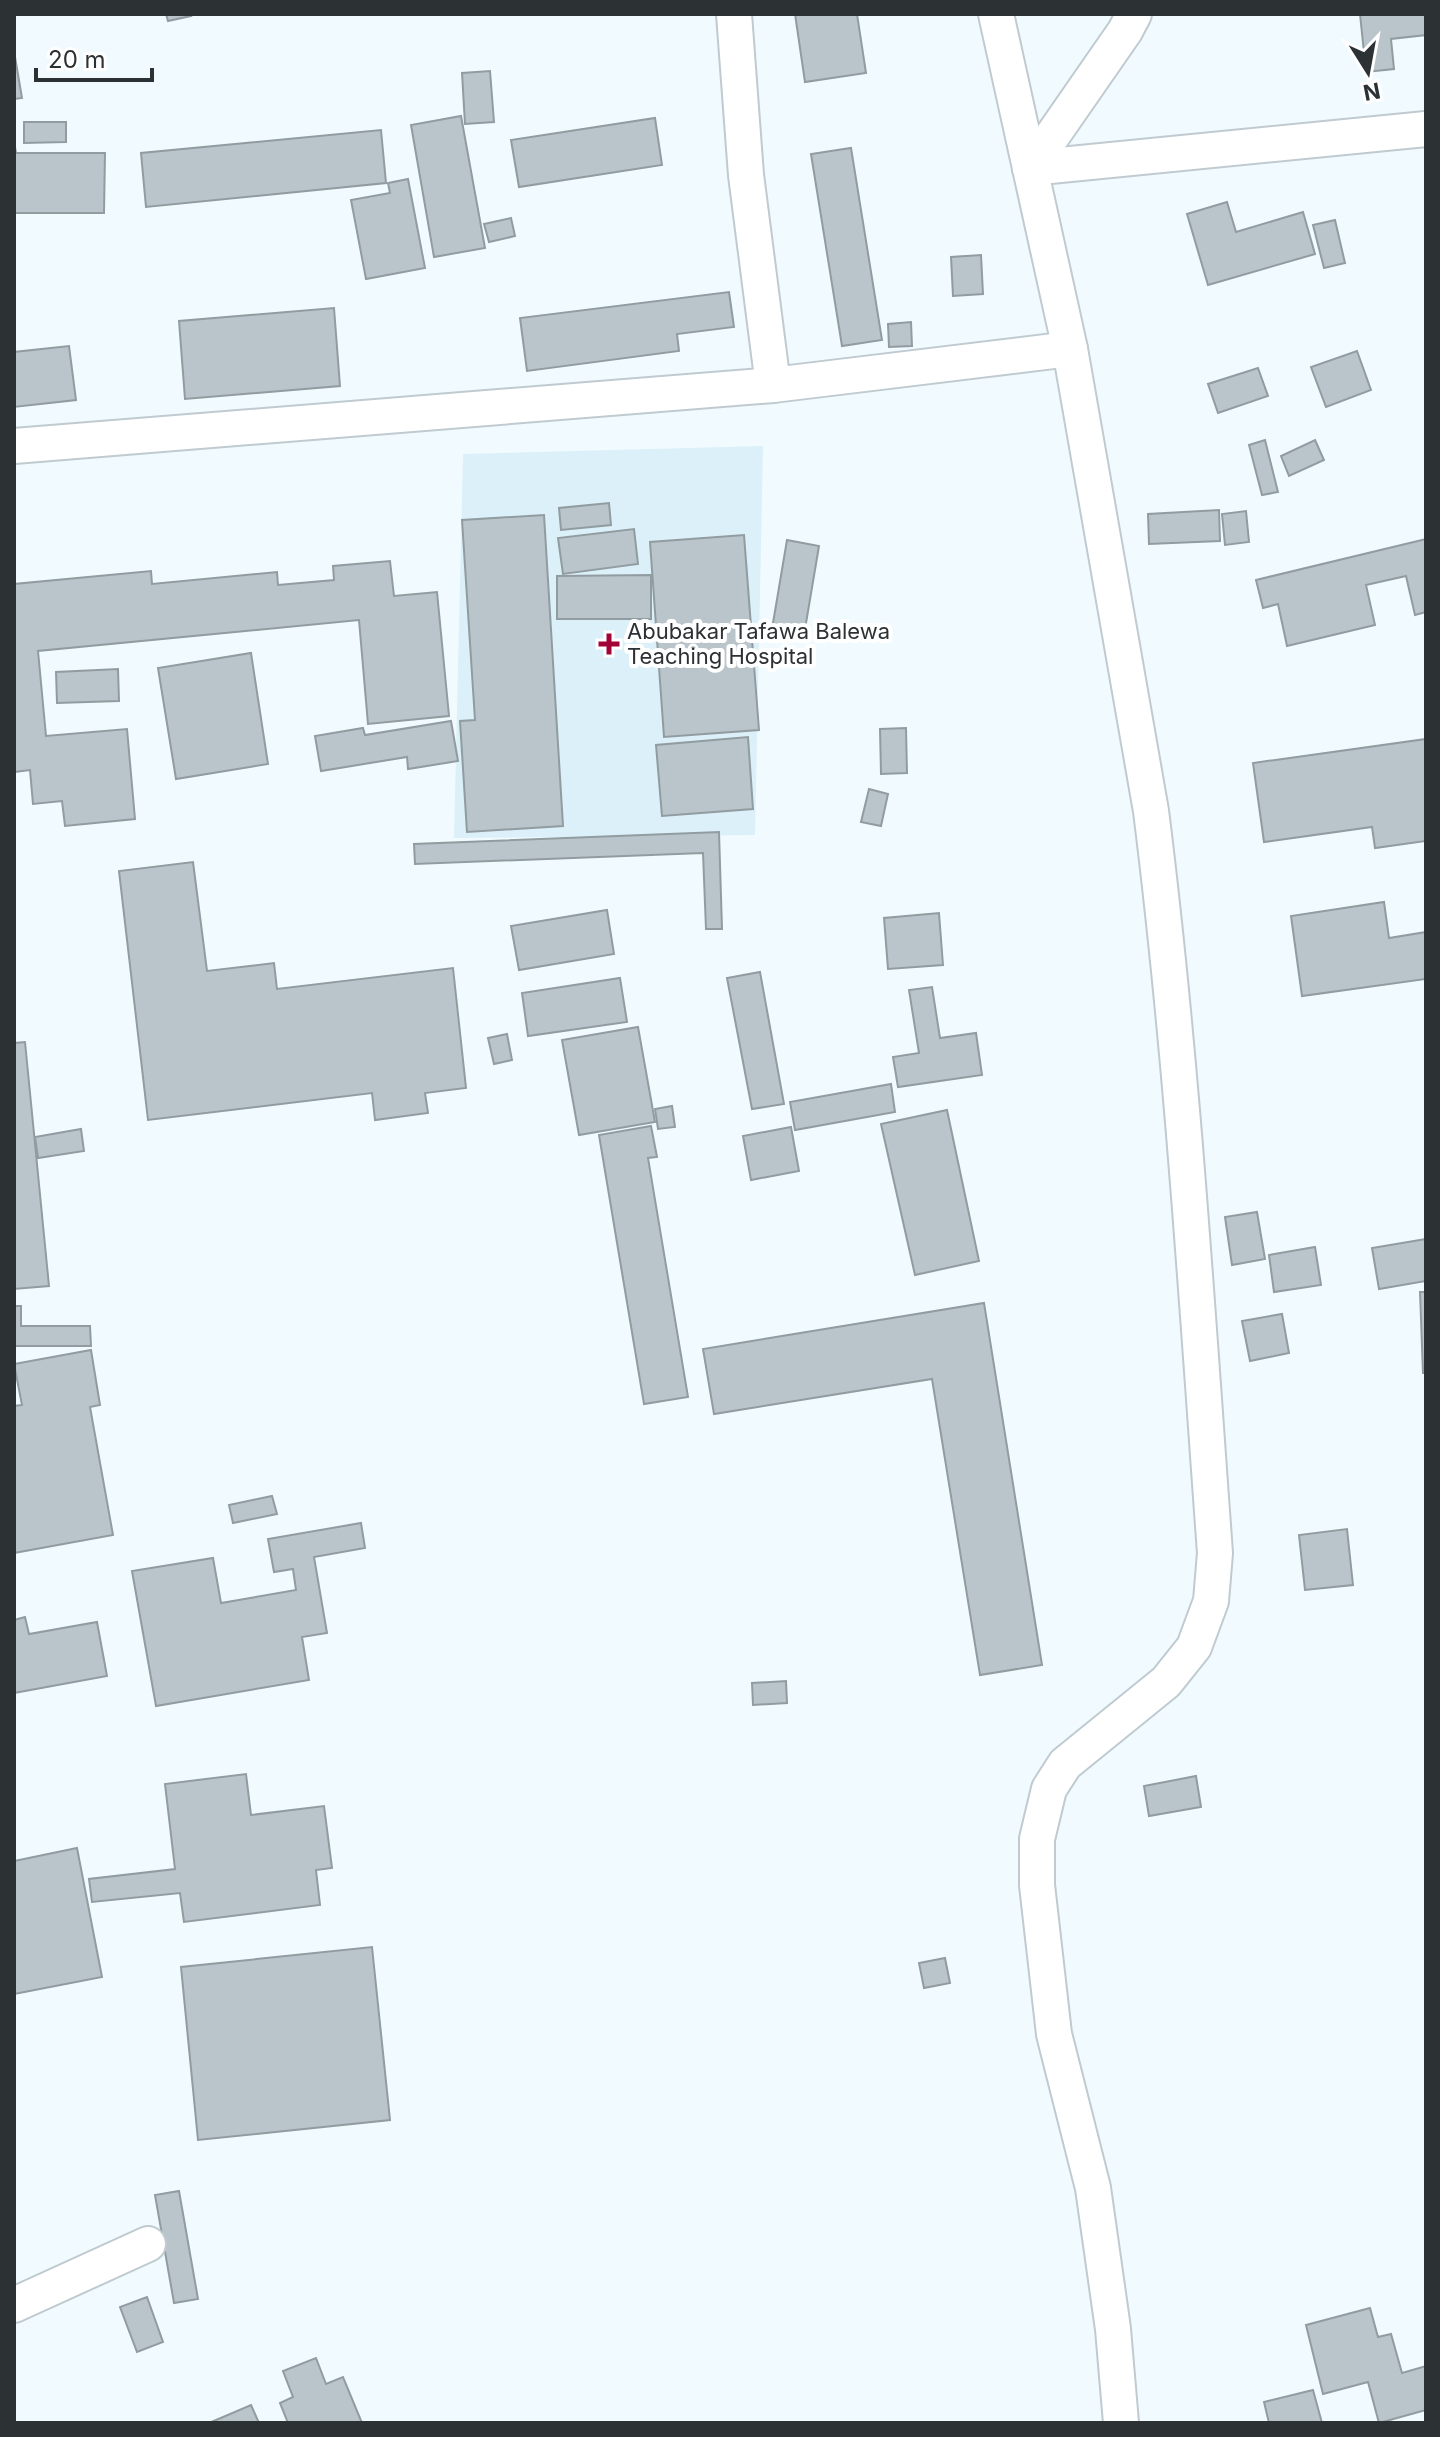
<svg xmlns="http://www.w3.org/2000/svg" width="1440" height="2437" font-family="Inter,sans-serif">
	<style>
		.built { fill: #dbf0f9 }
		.building { fill: #b9c5ca; stroke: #919ca1; stroke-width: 2 }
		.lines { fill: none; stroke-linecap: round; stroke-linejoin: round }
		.minor-casing { stroke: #bfcbd0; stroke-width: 38 }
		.minor { stroke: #fff; stroke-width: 34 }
		.poi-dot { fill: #a30436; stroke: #fff; stroke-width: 3 }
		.labels { text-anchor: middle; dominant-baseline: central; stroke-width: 8; stroke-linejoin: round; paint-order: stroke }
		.poi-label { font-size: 22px; fill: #2c3133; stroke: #fff; text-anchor: start }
	</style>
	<rect width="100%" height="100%" fill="#f1fbff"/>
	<polygon class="built" points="763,446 755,835 454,838 463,454"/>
	<g class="building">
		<polygon points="166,14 190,14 191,16 168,21"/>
		<polygon points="795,14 857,14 866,73 805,82"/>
		<polygon points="1360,14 1426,14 1426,35 1391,39 1394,69 1366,72"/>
		<polygon points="14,51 22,98 14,99"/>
		<polygon points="490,71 494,122 465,124 462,73"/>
		<polygon points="461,116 485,248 434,257 411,125"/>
		<polygon points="655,118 662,165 519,187 511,140"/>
		<polygon points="24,122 66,122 66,142 24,143"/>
		<polygon points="381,130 386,183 146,207 141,153"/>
		<polygon points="14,141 16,153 105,153 104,213 14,213"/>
		<polygon points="851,148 882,340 842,346 811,154"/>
		<polygon points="408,179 425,268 366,279 351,200 390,193 388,183"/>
		<polygon points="1227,202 1236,232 1303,212 1315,254 1208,285 1187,214"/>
		<polygon points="511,218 515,236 489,242 484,224"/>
		<polygon points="1335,220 1345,263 1324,268 1313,225"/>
		<polygon points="981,255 983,294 953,296 951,257"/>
		<polygon points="729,292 734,327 677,334 679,351 527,371 520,318"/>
		<polygon points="334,308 340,386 185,399 179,321"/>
		<polygon points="911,322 912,346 889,347 888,324"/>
		<polygon points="69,346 76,400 14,407 14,352"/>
		<polygon points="1357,351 1371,390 1326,407 1311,367"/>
		<polygon points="1258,368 1268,396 1218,413 1208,384"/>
		<polygon points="1265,440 1278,492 1262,495 1249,445"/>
		<polygon points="1315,440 1324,460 1289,476 1281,456"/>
		<polygon points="609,503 611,525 561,530 559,508"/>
		<polygon points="1219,510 1220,541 1149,544 1148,514"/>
		<polygon points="1246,511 1249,542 1225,545 1222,514"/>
		<polygon points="544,515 563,826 467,832 460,721 475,720 462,520"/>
		<polygon points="634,529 638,564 563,574 558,538"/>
		<polygon points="744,535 759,730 664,737 650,542"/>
		<polygon points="1426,539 1426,612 1415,615 1406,576 1366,585 1375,625 1287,646 1278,604 1263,608 1256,580"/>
		<polygon points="787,540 819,546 804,635 772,629"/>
		<polygon points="390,561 394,596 437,592 449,716 368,724 359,620 38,651 46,736 127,729 135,819 65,826 62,801 33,804 30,770 14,772 14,584 151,571 152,584 277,572 278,585 334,580 333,566"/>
		<polygon points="651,575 651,619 557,619 557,576"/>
		<polygon points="251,653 268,764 176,779 158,668"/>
		<polygon points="118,669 119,701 57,703 56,672"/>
		<polygon points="451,721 458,761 408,769 407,757 321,771 315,736 363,728 365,735"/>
		<polygon points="906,728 907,773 881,774 880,729"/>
		<polygon points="748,737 753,809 662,816 656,745"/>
		<polygon points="1426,739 1426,841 1375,848 1372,827 1264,842 1253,763"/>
		<polygon points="869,789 888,794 881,826 861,822"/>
		<polygon points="719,832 722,929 706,929 703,853 415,864 414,844"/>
		<polygon points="193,862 207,971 274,963 277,989 453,968 466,1088 425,1093 428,1113 375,1120 372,1093 148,1120 119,871"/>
		<polygon points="1384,902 1389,938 1426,932 1426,979 1302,996 1291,916"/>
		<polygon points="607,910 614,954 519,970 511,926"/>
		<polygon points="939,913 943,965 888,969 884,918"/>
		<polygon points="760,972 784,1104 752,1109 727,978"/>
		<polygon points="620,978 627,1022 528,1036 522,993"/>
		<polygon points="932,987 940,1038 976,1033 982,1075 898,1087 893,1057 919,1053 909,990"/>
		<polygon points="638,1027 655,1122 579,1135 562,1040"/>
		<polygon points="507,1034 512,1060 494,1064 488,1038"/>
		<polygon points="25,1042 49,1286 14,1289 14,1043"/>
		<polygon points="891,1084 895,1112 795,1130 790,1102"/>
		<polygon points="672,1106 675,1127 658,1129 655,1109"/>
		<polygon points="947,1110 979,1261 915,1275 881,1124"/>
		<polygon points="651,1126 657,1157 648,1158 688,1397 644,1404 599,1135"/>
		<polygon points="791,1127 799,1171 751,1180 743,1136"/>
		<polygon points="81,1129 84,1151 38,1158 35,1137"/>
		<polygon points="1257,1212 1265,1259 1232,1265 1225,1217"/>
		<polygon points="1426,1239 1426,1281 1379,1289 1372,1248"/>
		<polygon points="1315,1247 1321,1285 1274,1292 1269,1255"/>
		<polygon points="1420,1292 1426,1292 1426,1373 1423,1373"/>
		<polygon points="984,1303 1042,1665 980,1675 932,1379 714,1414 703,1349"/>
		<polygon points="14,1306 21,1306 21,1326 90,1326 91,1346 14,1346 14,1356"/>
		<polygon points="1282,1314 1289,1353 1250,1361 1242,1321"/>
		<polygon points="91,1350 100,1405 90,1407 113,1535 14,1553 14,1406 22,1405 14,1364"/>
		<polygon points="272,1496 277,1514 233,1523 229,1505"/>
		<polygon points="361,1523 365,1548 314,1557 327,1633 302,1637 309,1680 156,1706 132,1571 213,1558 221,1603 296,1590 293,1569 274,1572 268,1539"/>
		<polygon points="1347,1529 1353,1585 1305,1590 1299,1535"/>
		<polygon points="25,1617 29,1634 97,1622 107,1676 14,1693 14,1620"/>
		<polygon points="786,1681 787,1703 753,1705 752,1683"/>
		<polygon points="246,1774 251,1815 324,1806 332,1868 316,1870 320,1905 184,1922 180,1893 92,1902 89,1879 175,1869 165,1784"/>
		<polygon points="1196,1776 1201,1807 1149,1816 1144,1786"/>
		<polygon points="77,1848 102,1977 14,1994 14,1861"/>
		<polygon points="372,1947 390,2120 198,2140 181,1967"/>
		<polygon points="945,1958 950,1983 924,1988 919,1963"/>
		<polygon points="179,2191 198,2299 174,2303 155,2195"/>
		<polygon points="147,2297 163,2342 137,2352 120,2307"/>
		<polygon points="1370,2308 1378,2337 1391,2334 1402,2373 1426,2366 1426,2410 1379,2423 1368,2382 1323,2394 1306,2325"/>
		<polygon points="316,2358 326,2384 343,2377 362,2423 288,2423 280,2403 293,2397 283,2371"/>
		<polygon points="1313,2390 1322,2423 1269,2423 1264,2402"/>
		<polygon points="251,2405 259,2423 209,2423"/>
	</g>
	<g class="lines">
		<defs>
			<g id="minor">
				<polyline points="734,14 746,175 773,385"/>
				<path d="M996 14 1070 349 1151 811C1182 1057 1197 1306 1215 1553L1211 1601 1194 1647 1166 1682 1065 1764 1049 1789 1037 1839V1885L1054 2034 1093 2188 1113 2329 1121 2423"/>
				<polyline points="1030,168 1426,129"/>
				<polyline points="1030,168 1125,31 1134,14"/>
				<polyline points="14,446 773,385 1070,349"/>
				<polyline points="14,2305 148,2244"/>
			</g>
		</defs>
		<use href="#minor" class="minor-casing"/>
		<use href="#minor" class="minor"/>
	</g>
	<path class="poi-dot" d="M605 632h8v8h8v8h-8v8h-8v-8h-8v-8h8z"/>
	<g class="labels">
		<g class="poi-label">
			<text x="627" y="631">Abubakar Tafawa Balewa<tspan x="627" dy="25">Teaching Hospital</tspan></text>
		</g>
	</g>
	<rect width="1440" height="2437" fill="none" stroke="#2c3133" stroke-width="32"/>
	<g transform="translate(1368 72) rotate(169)" stroke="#ffffff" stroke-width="6" paint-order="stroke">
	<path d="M0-6L14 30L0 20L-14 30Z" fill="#2c3133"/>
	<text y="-12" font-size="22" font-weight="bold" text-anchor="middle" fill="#2c3133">N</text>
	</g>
	<path d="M36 68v12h116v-12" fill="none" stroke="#2c3133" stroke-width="4"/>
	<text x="48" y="68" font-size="24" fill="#2c3133" stroke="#ffffff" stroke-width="6" paint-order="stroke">20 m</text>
</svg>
